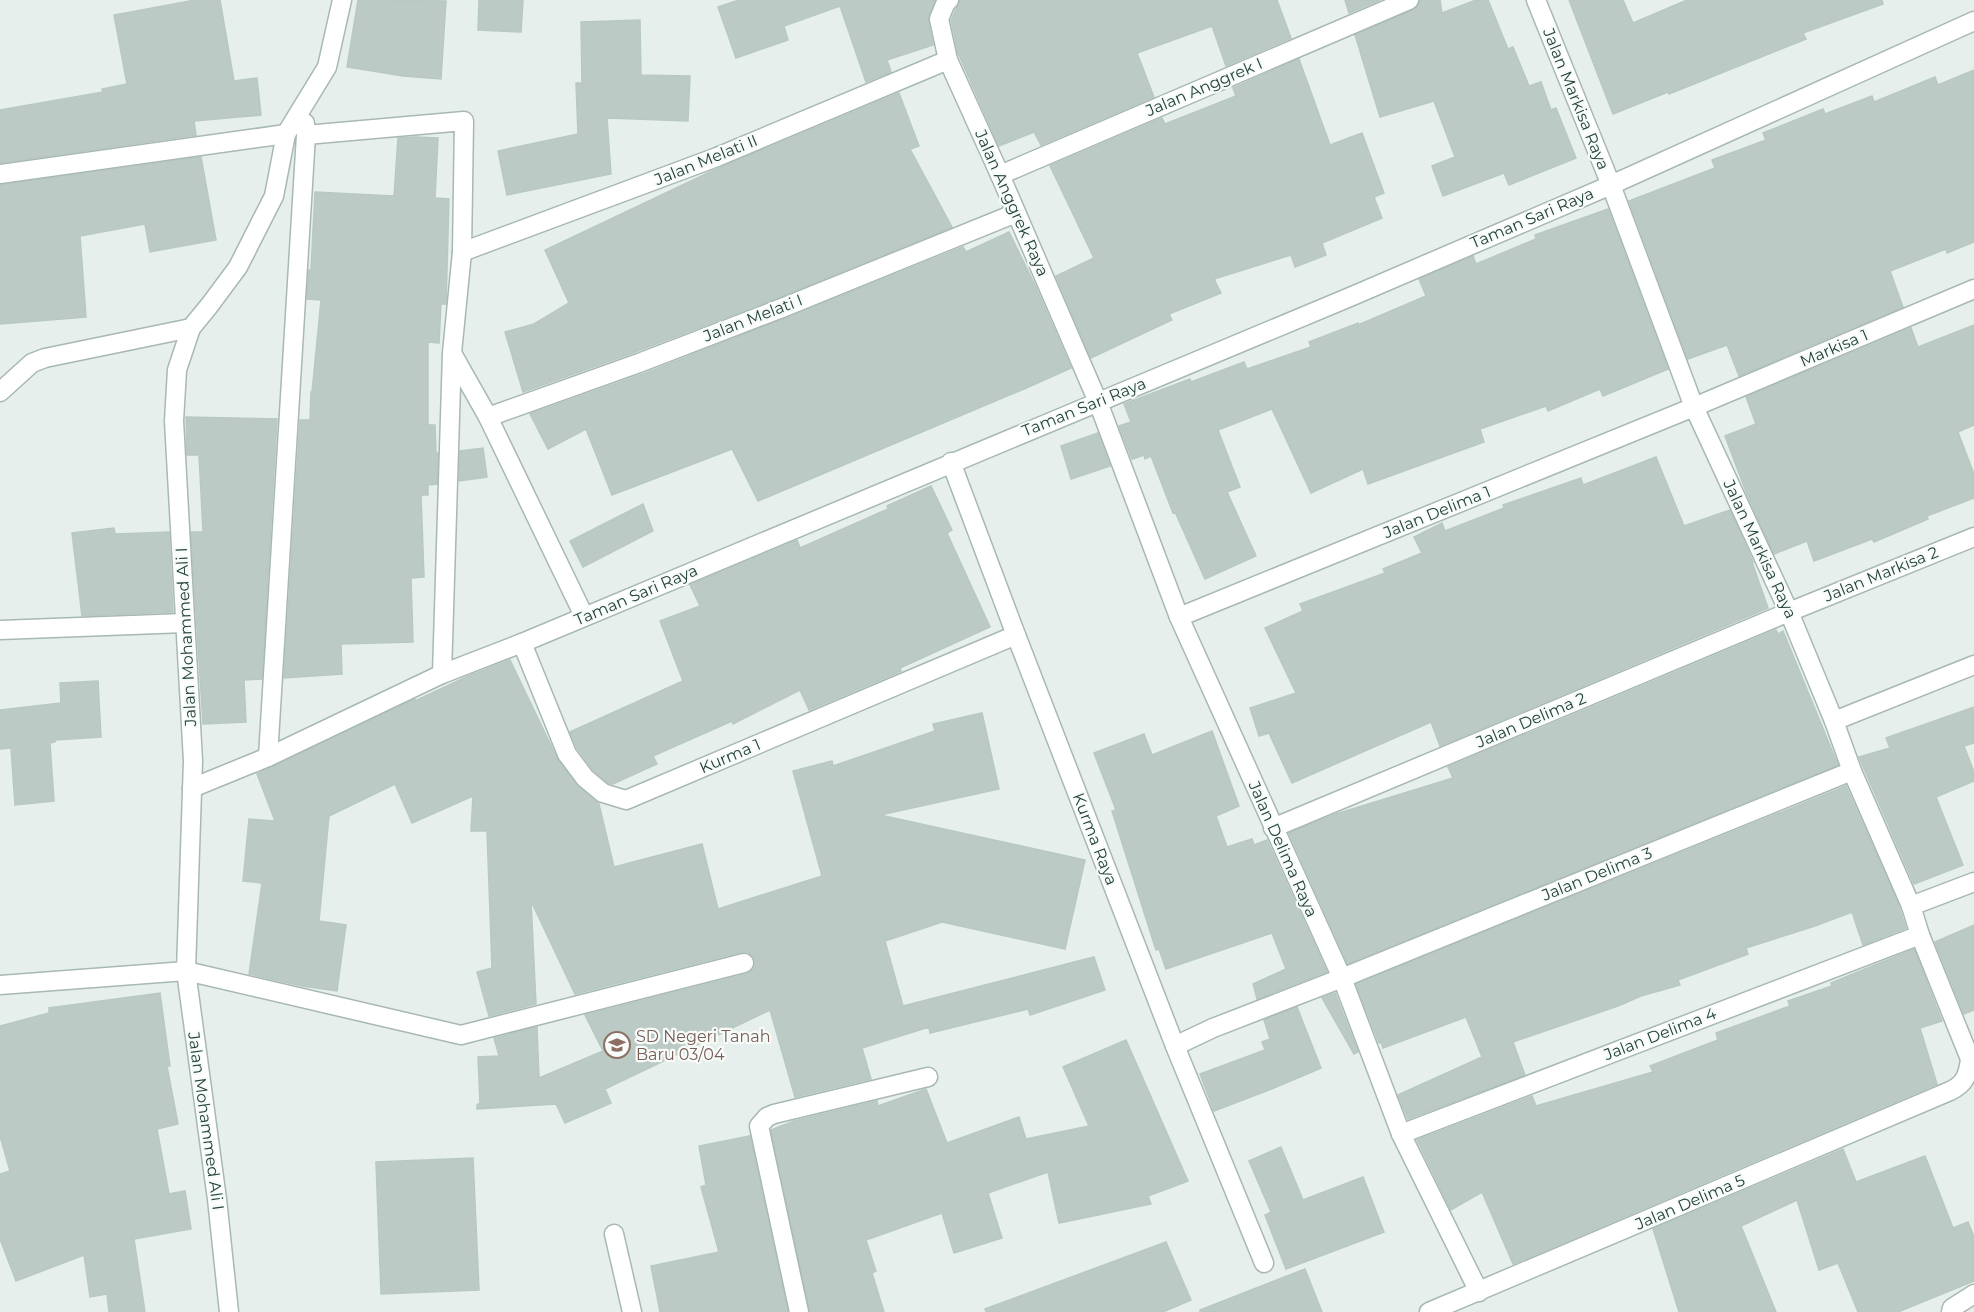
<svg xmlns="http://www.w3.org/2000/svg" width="1974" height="1312" font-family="Montserrat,sans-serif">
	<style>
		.building { fill: #bbcac4; stroke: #b8c9c2; stroke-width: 1.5 }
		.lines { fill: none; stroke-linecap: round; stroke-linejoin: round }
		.street-casing { stroke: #a8b8b2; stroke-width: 21 }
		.street { stroke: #fff; stroke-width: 18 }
		.labels { text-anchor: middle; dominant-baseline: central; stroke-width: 4.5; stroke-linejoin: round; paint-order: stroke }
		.street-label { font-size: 16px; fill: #24423a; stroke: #f7fbf9 }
		.education-label { font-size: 16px; fill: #785e54; stroke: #f7fbf9; text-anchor: start }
	</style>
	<rect width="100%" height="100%" fill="#e6efeb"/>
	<g class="building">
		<polygon points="195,0 220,0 234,81 257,78 261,115 194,121 196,135 0,163 0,110 103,92 102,89 127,84 114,15"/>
		<polygon points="358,0 446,1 441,79 403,76 347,67"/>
		<polygon points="479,0 523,0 521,32 478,30"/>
		<polygon points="739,0 935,0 928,21 933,45 887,60 891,72 866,82 840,6 784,26 788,40 736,58 718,7"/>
		<polygon points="960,0 1277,0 1291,38 1226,66 1212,26 1137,53 1154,97 1041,145 1034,132 999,146 958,53 951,20"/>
		<polygon points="1345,0 1380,0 1349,13"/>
		<polygon points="1420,0 1440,0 1442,13 1476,0 1488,0 1508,49 1513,47 1529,86 1541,82 1551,110 1556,108 1576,158 1509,185 1504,173 1443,196 1432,166 1455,157 1434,101 1380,117 1355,35 1413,10 1418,6"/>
		<polygon points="1569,0 1623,0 1633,23 1687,0 1882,0 1883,4 1803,33 1806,39 1669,94 1668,92 1613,114"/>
		<polygon points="640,20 641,75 690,76 688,121 607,118 611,174 507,195 498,151 578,134 576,83 582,83 581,22"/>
		<polygon points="1299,59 1330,145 1362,133 1384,193 1374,197 1382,218 1322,243 1326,255 1295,267 1291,255 1214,279 1221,293 1169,314 1172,320 1091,358 1056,276 1094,258 1050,166 1162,118 1165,124 1236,96 1233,88"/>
		<polygon points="1974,70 1974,242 1947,253 1946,249 1890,271 1903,307 1739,376 1727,345 1688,359 1629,201 1715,168 1712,160 1766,140 1763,133 1823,109 1825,114 1872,96 1874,102 1935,77 1938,85"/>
		<polygon points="899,93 919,146 910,149 952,227 778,298 635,352 523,392 505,332 534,324 569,303 545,250 710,172"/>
		<polygon points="416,137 438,138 435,198 449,199 446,304 441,304 439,343 428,342 428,425 435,425 436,454 438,453 437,484 428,485 428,495 421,495 424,577 411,578 413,642 341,644 342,674 284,678 300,420 310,420 311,392 312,392 321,300 307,299 309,270 311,270 315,192 394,196 398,138"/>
		<polygon points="201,157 216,240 150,252 145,224 80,236 86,317 0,324 0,185"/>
		<polygon points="1608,209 1668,369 1603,396 1600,389 1548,411 1546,406 1480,429 1484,442 1368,484 1363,469 1311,493 1272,409 1218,430 1240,487 1227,492 1256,556 1205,579 1175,512 1173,513 1151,456 1145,459 1144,455 1132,459 1119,426 1131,422 1124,404 1190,379 1191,382 1244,362 1247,369 1311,347 1309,342 1358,323 1358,325 1426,296 1419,279 1473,256 1476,264 1536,239 1535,235"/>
		<polygon points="1009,232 1035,285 1071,368 1024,389 758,501 732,449 612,495 586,429 548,449 530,414 643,374 786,318 963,247 966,252"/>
		<polygon points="1974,325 1974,425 1958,432 1974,474 1974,498 1927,516 1928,519 1874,542 1872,539 1814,561 1807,541 1774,554 1746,492 1725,436 1756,424 1746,397 1911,328 1918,347"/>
		<polygon points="186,417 277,419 262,679 244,680 246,722 203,724 191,532 203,532 199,455 187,455"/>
		<polygon points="1098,433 1110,466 1071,479 1061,446"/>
		<polygon points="483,448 487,477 459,481 460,451"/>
		<polygon points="1656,457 1684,526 1730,510 1753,562 1752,562 1768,608 1440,746 1431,722 1292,783 1269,733 1259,736 1250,708 1296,693 1265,628 1303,611 1300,604 1385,573 1383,569 1422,553 1414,537 1442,523 1445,531 1504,508 1503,505 1581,478 1583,485"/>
		<polygon points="931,486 952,530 947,533 990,627 900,668 901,671 809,710 800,690 733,724 732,721 653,756 657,764 613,784 608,783 593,770 577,748 570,732 683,681 660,621 700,606 690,585 797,540 800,548 888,509 887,506"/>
		<polygon points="643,504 653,531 583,567 570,541"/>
		<polygon points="114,528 115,534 169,532 173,612 82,616 72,533"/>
		<polygon points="1776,630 1778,634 1783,631 1838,765 1348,964 1289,833 1336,814 1453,778 1448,767"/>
		<polygon points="510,660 558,760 578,786 599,804 614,867 702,844 718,909 822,876 793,771 832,761 833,766 935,731 933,724 982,713 999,789 880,815 1085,860 1065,949 942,922 885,941 903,1006 1094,957 1105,990 1030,1015 1028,1009 930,1033 929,1027 862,1048 871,1079 795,1097 770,1010 605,1089 611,1103 565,1123 556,1104 477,1109 477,1105 480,1103 478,1057 499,1056 494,1038 537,1027 539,1078 603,1051 585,1015 747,974 755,967 755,960 748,952 741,952 575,994 531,901 536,1004 489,1016 477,972 492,968 487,831 471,831 473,796 412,823 395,784 329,816 319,921 346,925 337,991 302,986 249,974 262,883 243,881 249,819 275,821 257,774 415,699 415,701 466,677"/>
		<polygon points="98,681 101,737 55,740 55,742 50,743 54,801 15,805 11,748 0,749 0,710 61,703 60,683"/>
		<polygon points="1974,707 1974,743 1964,746 1974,772 1974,781 1936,797 1963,865 1914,884 1859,757 1890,748 1886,738"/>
		<polygon points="1212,731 1239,806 1216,816 1227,847 1252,839 1254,845 1267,840 1327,972 1257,999 1253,984 1286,969 1272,933 1166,969 1159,949 1156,950 1112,811 1116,810 1094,753 1144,734 1152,755"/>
		<polygon points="1846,786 1897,901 1906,928 1863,945 1852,912 1815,926 1746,948 1748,954 1678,980 1680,985 1641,996 1618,1006 1513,1042 1525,1075 1408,1119 1398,1095 1482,1057 1466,1017 1383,1048 1381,1042 1379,1043 1356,984"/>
		<polygon points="1974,925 1974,1010 1964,1014 1935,942"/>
		<polygon points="1914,949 1942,1021 1920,1028 1937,1084 1513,1264 1482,1192 1451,1210 1417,1140 1532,1096 1536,1106 1653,1072 1650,1066 1718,1040 1716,1033 1790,1006 1788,1001 1832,986 1831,983"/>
		<polygon points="160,993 170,1066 167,1066 178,1124 157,1129 169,1194 185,1191 191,1229 134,1239 145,1312 109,1312 107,1294 90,1297 84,1255 16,1281 0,1239 0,1174 10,1171 0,1136 0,1026 49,1013 49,1008"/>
		<polygon points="1335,993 1358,1052 1354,1054 1322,998"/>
		<polygon points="1297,1007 1321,1068 1269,1090 1214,1111 1200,1074 1265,1050 1262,1042 1270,1039 1264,1020"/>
		<polygon points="1126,1040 1188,1181 1148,1196 1151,1204 1059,1223 1048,1172 988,1193 1002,1238 954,1253 942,1213 866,1240 876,1271 872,1273 884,1312 810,1312 771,1130 794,1121 877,1101 878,1106 926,1089 947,1143 1019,1117 1026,1139 1089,1126 1063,1067"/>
		<polygon points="750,1136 788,1312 660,1312 651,1266 719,1252 701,1187 706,1185 699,1146"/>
		<polygon points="1281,1147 1303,1200 1363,1177 1384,1232 1286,1269 1265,1215 1271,1212 1249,1161"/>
		<polygon points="1843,1149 1856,1182 1925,1156 1953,1228 1968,1222 1974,1237 1974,1281 1898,1312 1858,1312 1838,1263 1819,1270 1797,1200 1741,1226 1776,1312 1679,1312 1653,1229"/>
		<polygon points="473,1158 479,1290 381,1294 376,1162"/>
		<polygon points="1166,1242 1191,1300 1163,1312 986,1312 985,1309"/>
		<polygon points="1305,1269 1322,1312 1200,1312 1200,1310"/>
	</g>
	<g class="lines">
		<defs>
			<g id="street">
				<polyline points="949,0 946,2 939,19 948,60 1000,175 1098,402 1179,617 1342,978 1401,1134 1479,1292"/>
				<polyline points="306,135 464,121 462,252 452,353 442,674"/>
				<polyline points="0,174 286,134"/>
				<polyline points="1000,175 1409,0"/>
				<polyline points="462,252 717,157 948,60"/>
				<polyline points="453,355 488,417 584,616"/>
				<polyline points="0,392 32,363 45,358 191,328"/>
				<polyline points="488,417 639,363 782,308 1016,213"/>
				<polyline points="951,462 1016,635 1175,1046 1213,1028 1342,978 1852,771"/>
				<polyline points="1179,617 1694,407 1974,289"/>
				<polyline points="0,630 185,623"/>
				<polyline points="522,643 567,754 585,778 603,793 626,800 1016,635"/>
				<polyline points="1834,721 1974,665"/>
				<polyline points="268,757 306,135 305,123"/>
				<polyline points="192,788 268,757 442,674 522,643 1350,297 1611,185 1974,21"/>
				<polyline points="1273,828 1789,612 1974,537"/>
				<polyline points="1911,906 1974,882"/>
				<polyline points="0,985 186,971 461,1035 744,963"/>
				<polyline points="1175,1046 1264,1263"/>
				<polyline points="1401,1134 1920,935"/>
				<polyline points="614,1234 632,1312"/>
				<polyline points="229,1312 217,1199 186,971 193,761 174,421 177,370 191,328 209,306 238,267 274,196 286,134 327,67 342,0"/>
				<polyline points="799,1312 759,1126 767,1117 774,1114 928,1077"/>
				<path d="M1429 1312 1950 1091C1965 1084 1968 1075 1970 1059L1920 935 1911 906 1852 771 1834 721 1789 612 1694 407 1611 185 1536 0"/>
				<polyline points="1951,1312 1952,1308 1974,1294"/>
			</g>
		</defs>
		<use href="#street" class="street-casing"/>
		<use href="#street" class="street"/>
	</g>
	<defs>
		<symbol id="school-ring" viewBox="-11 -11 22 22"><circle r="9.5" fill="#f7fbf9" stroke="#8d6e63" stroke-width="1.5"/><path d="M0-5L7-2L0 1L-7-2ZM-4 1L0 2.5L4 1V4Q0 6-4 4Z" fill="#8d6e63"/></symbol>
	</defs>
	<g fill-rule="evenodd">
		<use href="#school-ring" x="602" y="1030" width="30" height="30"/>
	</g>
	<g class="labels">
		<g class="street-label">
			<text transform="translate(1204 87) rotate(-23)">Jalan Anggrek I</text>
			<text transform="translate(1576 99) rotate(68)">Jalan Markisa Raya</text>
			<text transform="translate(706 160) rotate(-22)">Jalan Melati II</text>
			<text transform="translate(1012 203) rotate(66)">Jalan Anggrek Raya</text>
			<text transform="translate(1532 218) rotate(-23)">Taman Sari Raya</text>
			<text transform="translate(753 318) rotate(-21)">Jalan Melati I</text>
			<text transform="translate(1834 348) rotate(-23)">Markisa 1</text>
			<text transform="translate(1084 407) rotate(-22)">Taman Sari Raya</text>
			<text transform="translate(1437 512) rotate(-22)">Jalan Delima 1</text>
			<text transform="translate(1760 549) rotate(65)">Jalan Markisa Raya</text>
			<text transform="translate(1881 574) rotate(-22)">Jalan Markisa 2</text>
			<text transform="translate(636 595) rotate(-23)">Taman Sari Raya</text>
			<text transform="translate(186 637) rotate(-93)">Jalan Mohammed Ali I</text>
			<text transform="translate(1531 720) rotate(-23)">Jalan Delima 2</text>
			<text transform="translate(730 756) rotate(-23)">Kurma 1</text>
			<text transform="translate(1095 839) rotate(69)">Kurma Raya</text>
			<text transform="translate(1283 849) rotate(66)">Jalan Delima Raya</text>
			<text transform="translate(1597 874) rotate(-22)">Jalan Delima 3</text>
			<text transform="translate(1660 1034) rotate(-21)">Jalan Delima 4</text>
			<text transform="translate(206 1121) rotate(82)">Jalan Mohammed Ali I</text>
			<text transform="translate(1690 1202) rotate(-23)">Jalan Delima 5</text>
		</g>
		<g class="education-label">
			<text x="636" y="1036">SD Negeri Tanah<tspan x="636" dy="18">Baru 03/04</tspan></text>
		</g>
	</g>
</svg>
